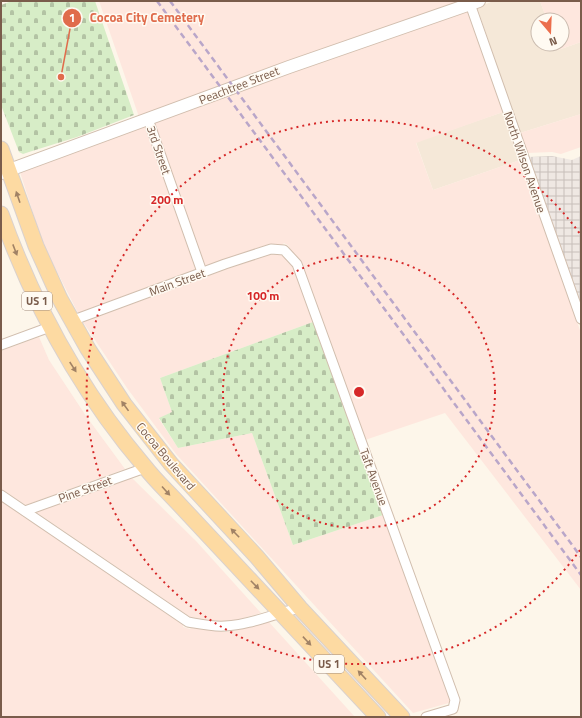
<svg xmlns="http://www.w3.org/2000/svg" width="582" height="718" font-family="'Titillium Web',sans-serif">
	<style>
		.residential { fill: #f5e8d8 }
		.commercial { fill: #fee7de }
		.industrial { fill: url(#industrial-grid) }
		.cemetery { fill: url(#cemetery-stones) }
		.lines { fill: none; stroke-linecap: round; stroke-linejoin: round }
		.minor-casing { stroke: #d1beae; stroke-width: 11 }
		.tertiary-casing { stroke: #d1beae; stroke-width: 14 }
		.primary-casing { stroke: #dad1cd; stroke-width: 17 }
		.minor { stroke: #fff; stroke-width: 9 }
		.tertiary { stroke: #fff; stroke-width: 12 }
		.primary { stroke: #fddaa2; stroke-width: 15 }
		.rail { stroke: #b9a6c9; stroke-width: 2.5; stroke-dasharray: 6 4; stroke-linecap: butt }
		.oneway { fill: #a18265 }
		.ring { fill: none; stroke: #d62828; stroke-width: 2; stroke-dasharray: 2 4 }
		.labels { text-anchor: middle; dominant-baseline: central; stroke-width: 3; stroke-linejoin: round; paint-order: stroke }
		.shield { fill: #fffaf2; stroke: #a28b7d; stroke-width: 1 }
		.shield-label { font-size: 11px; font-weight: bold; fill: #7a5c4b }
		.street-label { font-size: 12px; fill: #7a5c4b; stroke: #fffaf2 }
		.centre { fill: #d62828; stroke: #fffaf2; stroke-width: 2 }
		.ring-label { font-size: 12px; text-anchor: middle; font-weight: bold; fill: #d62828; stroke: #fffaf2; stroke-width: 3; stroke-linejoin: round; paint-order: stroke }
		.leader { fill: none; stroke: #e06c4c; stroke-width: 1.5 }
		.callout-dot { fill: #e06c4c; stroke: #fffaf2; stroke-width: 1.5 }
		.mark-label { font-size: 12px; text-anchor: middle; font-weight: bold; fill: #fff }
		.callout-label { font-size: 13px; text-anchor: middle; font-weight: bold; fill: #e06c4c; stroke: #fffaf2; stroke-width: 3; stroke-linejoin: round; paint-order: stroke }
	</style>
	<defs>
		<pattern id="industrial-grid" width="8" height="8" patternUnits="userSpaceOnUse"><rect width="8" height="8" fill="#efe8e3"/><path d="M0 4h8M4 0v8" fill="none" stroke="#c7bfba"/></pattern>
		<pattern id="cemetery-stones" width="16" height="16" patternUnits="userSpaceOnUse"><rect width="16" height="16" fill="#d7edc7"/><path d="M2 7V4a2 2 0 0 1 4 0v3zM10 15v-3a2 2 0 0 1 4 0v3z" fill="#b3c3a4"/></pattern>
	</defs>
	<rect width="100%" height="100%" fill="#fdf6ea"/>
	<g class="residential">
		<polygon points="494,1 540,1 547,20 538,20 538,44 556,44 558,50 581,42 581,114 520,133 477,7"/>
		<polygon points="503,112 520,160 433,190 416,142"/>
	</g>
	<g class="commercial">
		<polygon points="99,1 463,1 138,117 138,114"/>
		<polygon points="540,1 581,1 581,42 558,50 556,44 562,44 562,20 547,20"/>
		<polygon points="468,10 503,112 416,143 433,190 520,160 581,333 581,590 445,413 365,440 301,262 289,248 289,246 284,243 282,245 269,244 204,266 154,122 290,72"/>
		<polygon points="581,114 581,147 561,154 552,152 527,153 520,133"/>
		<polygon points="146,126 196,269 78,313 43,244 20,172"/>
		<polygon points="272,254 282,255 293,267 313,322 160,378 172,412 159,419 178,448 252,433 293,545 383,515 450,700 449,703 413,713 176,454 127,388 83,322 227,269"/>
		<polygon points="39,337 49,360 86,416 125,469 26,505 1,489 1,351"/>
		<polygon points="132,478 196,541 261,613 236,620 223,622 190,617 36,512"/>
		<polygon points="1,500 22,514 23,517 25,516 183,625 183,627 190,629 191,628 224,632 238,630 268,621 355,717 1,717"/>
	</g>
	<polygon class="industrial" points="552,156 572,160 581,156 581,304 529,157"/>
	<g class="cemetery">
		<polygon points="12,1 95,1 134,115 77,137 29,152 23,154 19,152 1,105 1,5"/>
		<polygon points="313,322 383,515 293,545 252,433 178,448 159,418 172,412 160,378"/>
	</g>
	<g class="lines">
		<defs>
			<g id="minor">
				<polyline points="469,1 581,319"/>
				<polyline points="148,119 202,272"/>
				<polyline points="71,321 225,264 271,249 284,250 297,264 455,700 453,709 426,717"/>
				<polyline points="1,345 50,327"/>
				<path d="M1 495 188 622C200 624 213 627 225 626 251 625 275 613 300 608"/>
				<polyline points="25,511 145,468"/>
			</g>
			<polyline id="tertiary" points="1,173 289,67 479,1"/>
			<g id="primary">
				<polyline points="1,149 36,246 60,299 88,349 124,404 171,464 257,557 300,608 402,717"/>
				<path d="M1 214C34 306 81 392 145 467 155 480 167 491 178 503L378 717"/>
			</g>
		</defs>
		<use href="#minor" class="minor-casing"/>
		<use href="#tertiary" class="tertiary-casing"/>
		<use href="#primary" class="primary-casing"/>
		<use href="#minor" class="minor"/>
		<use href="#tertiary" class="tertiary"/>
		<use href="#primary" class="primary"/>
		<g class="rail">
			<polyline points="157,1 581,575"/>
			<polyline points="170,1 581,557"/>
		</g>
	</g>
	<defs><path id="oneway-solid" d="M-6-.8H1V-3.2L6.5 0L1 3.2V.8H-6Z"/></defs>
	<g class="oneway">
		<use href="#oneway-solid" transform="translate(18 197) rotate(-109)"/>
		<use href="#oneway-solid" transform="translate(15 250) rotate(69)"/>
		<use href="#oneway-solid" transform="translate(73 367) rotate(57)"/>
		<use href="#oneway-solid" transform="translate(125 406) rotate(-126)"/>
		<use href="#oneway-solid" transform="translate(166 491) rotate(48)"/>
		<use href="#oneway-solid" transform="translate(235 533) rotate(-134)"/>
		<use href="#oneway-solid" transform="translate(255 585) rotate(46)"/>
		<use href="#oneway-solid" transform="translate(307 641) rotate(47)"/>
		<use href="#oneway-solid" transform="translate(362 675) rotate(-133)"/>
	</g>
	<g class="ring">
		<circle cx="359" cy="392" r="136"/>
		<path d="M580 550A272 272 0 1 1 580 234"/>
	</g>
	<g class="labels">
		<g class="shield">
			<rect x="22" y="292" width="30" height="18" rx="3"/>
			<rect x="314" y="655" width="30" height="18" rx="3"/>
		</g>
		<g class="shield-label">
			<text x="37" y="301">US 1</text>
			<text x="329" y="664">US 1</text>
		</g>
		<g class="street-label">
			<text transform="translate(239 85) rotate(-21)">Peachtree Street</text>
			<text transform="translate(159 150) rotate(71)">3rd Street</text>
			<text transform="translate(525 162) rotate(71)">North Wilson Avenue</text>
			<text transform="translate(177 282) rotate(-20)">Main Street</text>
			<text transform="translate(166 456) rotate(50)">Cocoa Boulevard</text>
			<text transform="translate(374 477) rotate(70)">Taft Avenue</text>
			<text transform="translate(85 489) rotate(-20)">Pine Street</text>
		</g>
	</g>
	<circle cx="359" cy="392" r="6" class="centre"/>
	<g class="ring-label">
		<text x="167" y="204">200 m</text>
		<text x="263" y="300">100 m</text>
	</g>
	<path class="leader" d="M61 77L72 18"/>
	<g class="callout-dot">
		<circle cx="61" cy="77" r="4"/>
		<circle cx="72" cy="18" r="10"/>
	</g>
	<g class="mark-label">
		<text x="72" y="22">1</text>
	</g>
	<g class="callout-label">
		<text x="147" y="22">Cocoa City Cemetery</text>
	</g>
	<rect width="582" height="718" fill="none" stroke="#7a5c4b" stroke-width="4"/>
	<g transform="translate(550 32) rotate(161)"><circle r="19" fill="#fffaf2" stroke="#cabbaf"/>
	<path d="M0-3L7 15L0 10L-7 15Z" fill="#eb6e4c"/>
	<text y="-6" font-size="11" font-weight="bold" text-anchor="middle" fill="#7a5c4b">N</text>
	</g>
</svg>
